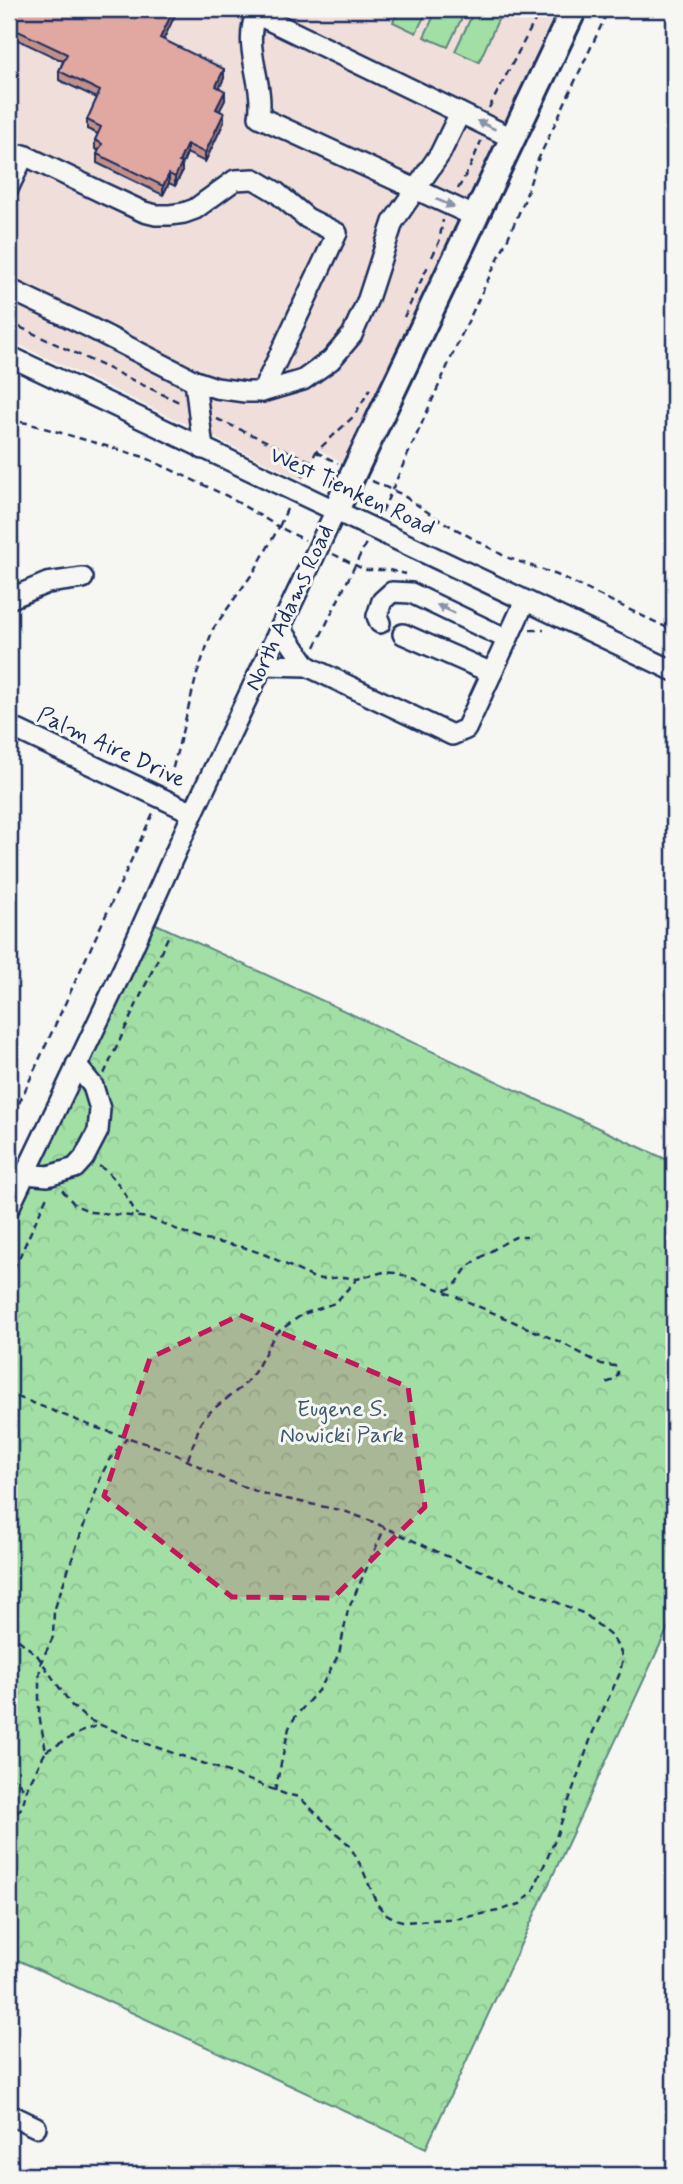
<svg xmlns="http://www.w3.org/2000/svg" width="683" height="2184" font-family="Mynerve,sans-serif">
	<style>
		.built { fill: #f0deda }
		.park { fill: url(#park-crowns); stroke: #5e8782; stroke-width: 2 }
		.pitch { fill: #a2dfa5; stroke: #5e8782; stroke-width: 2 }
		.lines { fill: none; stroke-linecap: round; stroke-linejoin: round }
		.minor-casing { stroke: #1b2f5e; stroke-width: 24 }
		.major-casing { stroke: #1b2f5e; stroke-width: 30 }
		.path { stroke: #1b2f5e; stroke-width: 2.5; stroke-dasharray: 7 5; stroke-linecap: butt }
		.minor { stroke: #f6f6f2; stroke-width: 19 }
		.major { stroke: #f6f6f2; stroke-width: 24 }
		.wall { fill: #c2908a; stroke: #1b2f5e; stroke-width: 2 }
		.shaded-wall { fill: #9e7571; stroke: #1b2f5e; stroke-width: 2 }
		.building { fill: #e1a7a1; stroke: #1b2f5e; stroke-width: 2 }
		.oneway { fill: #8892a8 }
		.marked { fill: #c2185b; fill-opacity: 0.2; stroke: #c2185b; stroke-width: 5; stroke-dasharray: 14 9; stroke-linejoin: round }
		.labels { text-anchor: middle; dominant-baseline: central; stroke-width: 6; stroke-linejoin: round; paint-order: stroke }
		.street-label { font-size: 23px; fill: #1b2f5e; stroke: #f6f6f2 }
		.park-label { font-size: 23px; fill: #3d5b70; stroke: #f6f6f2 }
	</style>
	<defs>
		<pattern id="park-crowns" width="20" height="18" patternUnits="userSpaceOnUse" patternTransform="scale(1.75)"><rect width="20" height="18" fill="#a2dfa5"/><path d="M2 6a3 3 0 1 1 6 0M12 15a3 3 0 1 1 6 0" fill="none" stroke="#8bc090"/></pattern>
	</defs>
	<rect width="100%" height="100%" fill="#f6f6f2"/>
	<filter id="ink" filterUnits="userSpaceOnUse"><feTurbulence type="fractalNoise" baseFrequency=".0143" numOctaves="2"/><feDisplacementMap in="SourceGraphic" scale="14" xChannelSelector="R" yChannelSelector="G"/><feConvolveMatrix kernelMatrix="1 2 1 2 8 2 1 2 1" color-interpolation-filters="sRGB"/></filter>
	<g filter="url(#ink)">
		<polygon class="built" points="9,9 557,9 343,463 318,449 303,480 9,340"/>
		<polygon class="park" points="154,923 674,1163 674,1615 426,2148 9,1956 9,1232"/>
		<g class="pitch">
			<polygon points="399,9 428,9 416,33 393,22"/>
			<polygon points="437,9 466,9 448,47 424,37"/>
			<polygon points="475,9 497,9 502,11 479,62 455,51"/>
		</g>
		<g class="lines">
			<defs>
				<g id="minor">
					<polyline points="9,187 24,155 103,193 144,212 156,215 170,215 184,213 195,209 235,180 254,179 276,192 307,218 337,233 262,392"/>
					<path d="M474 216 259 117C265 83 242 48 256 14L512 138"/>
					<polyline points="9,289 89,327 195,381 216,388 245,392 262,392 303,380 331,360 352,335 368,299 393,222 440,154 460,113"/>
					<polyline points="9,356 674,671"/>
					<polyline points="195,381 203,449"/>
					<polyline points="9,599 47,583 83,578"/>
					<polyline points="380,623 377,616 382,601 392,592 411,593 507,639"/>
					<polyline points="281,629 307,666"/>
					<polyline points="403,634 492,673"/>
					<polyline points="264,665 307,666 452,735 466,729 525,601"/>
					<polyline points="9,726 193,813"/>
					<polyline points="25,1174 48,1176 75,1168 84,1158 98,1131 100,1109 93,1086 76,1065"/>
					<polyline points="9,1208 124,967 193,813 336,510"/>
					<polyline points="9,2114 36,2127"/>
				</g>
				<polyline id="major" points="336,510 574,9"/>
			</defs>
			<use href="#minor" class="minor-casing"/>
			<use href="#major" class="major-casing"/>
			<g class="path">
				<polyline points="489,108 541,9"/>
				<polyline points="458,189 470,167 481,141"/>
				<polyline points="432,257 439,242 443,220"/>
				<polyline points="404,317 428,266"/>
				<polyline points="9,322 179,402"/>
				<polyline points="217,419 310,461"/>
				<polyline points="9,420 27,423 144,457 227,496 279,527 255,570 213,629 197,674 169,783"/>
				<polyline points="316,452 338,463"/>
				<polyline points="302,477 316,452 354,416 370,389"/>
				<polyline points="372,481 401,494 438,519 506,557 557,575 674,631"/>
				<polyline points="287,509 279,527 305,540"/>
				<polyline points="382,512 461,336 508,238 525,199 536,164 609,9"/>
				<polyline points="333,554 365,570 389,570 406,574"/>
				<polyline points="530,630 544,630"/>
				<polyline points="315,647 366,543"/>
				<polyline points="104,1074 168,937"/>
				<polyline points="9,1125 153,813"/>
				<path d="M99 1166C117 1177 127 1197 137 1215"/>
				<polyline points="62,1190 75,1205 91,1212 149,1218 200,1239 243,1247 266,1255 312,1277 321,1279 344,1277 357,1279 384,1272 396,1273 418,1280 560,1342 601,1364 615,1366 618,1369 618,1375 614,1380 606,1383"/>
				<polyline points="9,1280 48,1194"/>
				<path d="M445 1290C459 1287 459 1276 468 1267 471 1263 511 1238 516 1237 517 1237 526 1237 527 1237"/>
				<polyline points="188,1459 201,1422 212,1410 243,1386 256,1370 275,1334 303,1314 335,1303 356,1280"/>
				<polyline points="9,1632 37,1655 72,1706 87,1719 138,1741 223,1770 285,1794 299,1797 350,1846 362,1868 377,1904 385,1913 395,1919 406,1922 461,1918 498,1911 520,1904 533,1891 555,1840 593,1732 620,1673 622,1662 621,1652 612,1637 585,1614 453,1559 371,1521 344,1511 268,1495 250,1489 226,1480 167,1450 94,1427 10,1394"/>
				<polyline points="46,1751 83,1731 99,1725"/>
				<polyline points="9,1775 19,1783 26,1792"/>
				<polyline points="275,1791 289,1728 295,1717 321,1687 339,1654 348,1610 385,1527"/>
				<polyline points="9,1822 22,1807 28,1786 46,1751 39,1715 39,1678 41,1662 53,1637 54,1611 59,1596 102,1474 109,1460 127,1438"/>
			</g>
			<use href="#minor" class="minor"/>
			<use href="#major" class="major"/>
		</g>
		<polygon class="wall" points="9,9 163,40 224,78 219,88 225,100 219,111 224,122 205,162 187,153 182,165 182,172 175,186 169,183 163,195 97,163 97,154 99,151 95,149 95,140 98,134 87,129 87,120 97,98 59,80 59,71 63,61 14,38 11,45 9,44"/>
		<g class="shaded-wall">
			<polygon points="174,9 178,9 160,47 160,38"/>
			<polygon points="14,29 14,38 11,45 11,36"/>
			<polygon points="224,69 224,78 216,96 216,86"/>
			<polygon points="225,91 225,100 216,118 216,109"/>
			<polygon points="224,113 224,122 205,162 205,153"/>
			<polygon points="187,144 187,153 182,165 182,172 175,186 175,177 179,162"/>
			<polygon points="169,174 169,183 163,195 163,186"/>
		</g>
		<polygon class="building" points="9,9 174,9 160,38 224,69 216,86 225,91 216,109 224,113 205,153 187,144 179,162 182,163 175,177 169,174 163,186 97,154 102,144 95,140 101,127 87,120 100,91 59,71 67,54 14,29 11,36 9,35"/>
		<defs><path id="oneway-solid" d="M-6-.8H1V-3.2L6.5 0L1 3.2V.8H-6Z" transform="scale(1.75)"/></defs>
		<g class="oneway">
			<use href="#oneway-solid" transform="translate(486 125) rotate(-155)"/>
			<use href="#oneway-solid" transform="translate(445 203) rotate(24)"/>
			<use href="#oneway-solid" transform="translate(446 609) rotate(-155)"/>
		</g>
	</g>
	<path class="marked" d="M240 1315 408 1387 425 1507 333 1598 232 1597 104 1496 150 1358Z"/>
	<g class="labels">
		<g class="street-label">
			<text transform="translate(352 492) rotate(25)">West Tienken Road</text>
			<text transform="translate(290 608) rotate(-65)">North Adams Road</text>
			<text transform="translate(111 748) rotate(25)">Palm Aire Drive</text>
		</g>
		<g class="park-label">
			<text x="342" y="1410">Eugene S.<tspan x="342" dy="26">Nowicki Park</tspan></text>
		</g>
	</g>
	<rect width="683" height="2184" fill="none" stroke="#f6f6f2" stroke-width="35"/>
	<rect x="18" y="18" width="648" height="2149" fill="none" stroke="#1b2f5e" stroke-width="2.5" filter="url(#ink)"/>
</svg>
